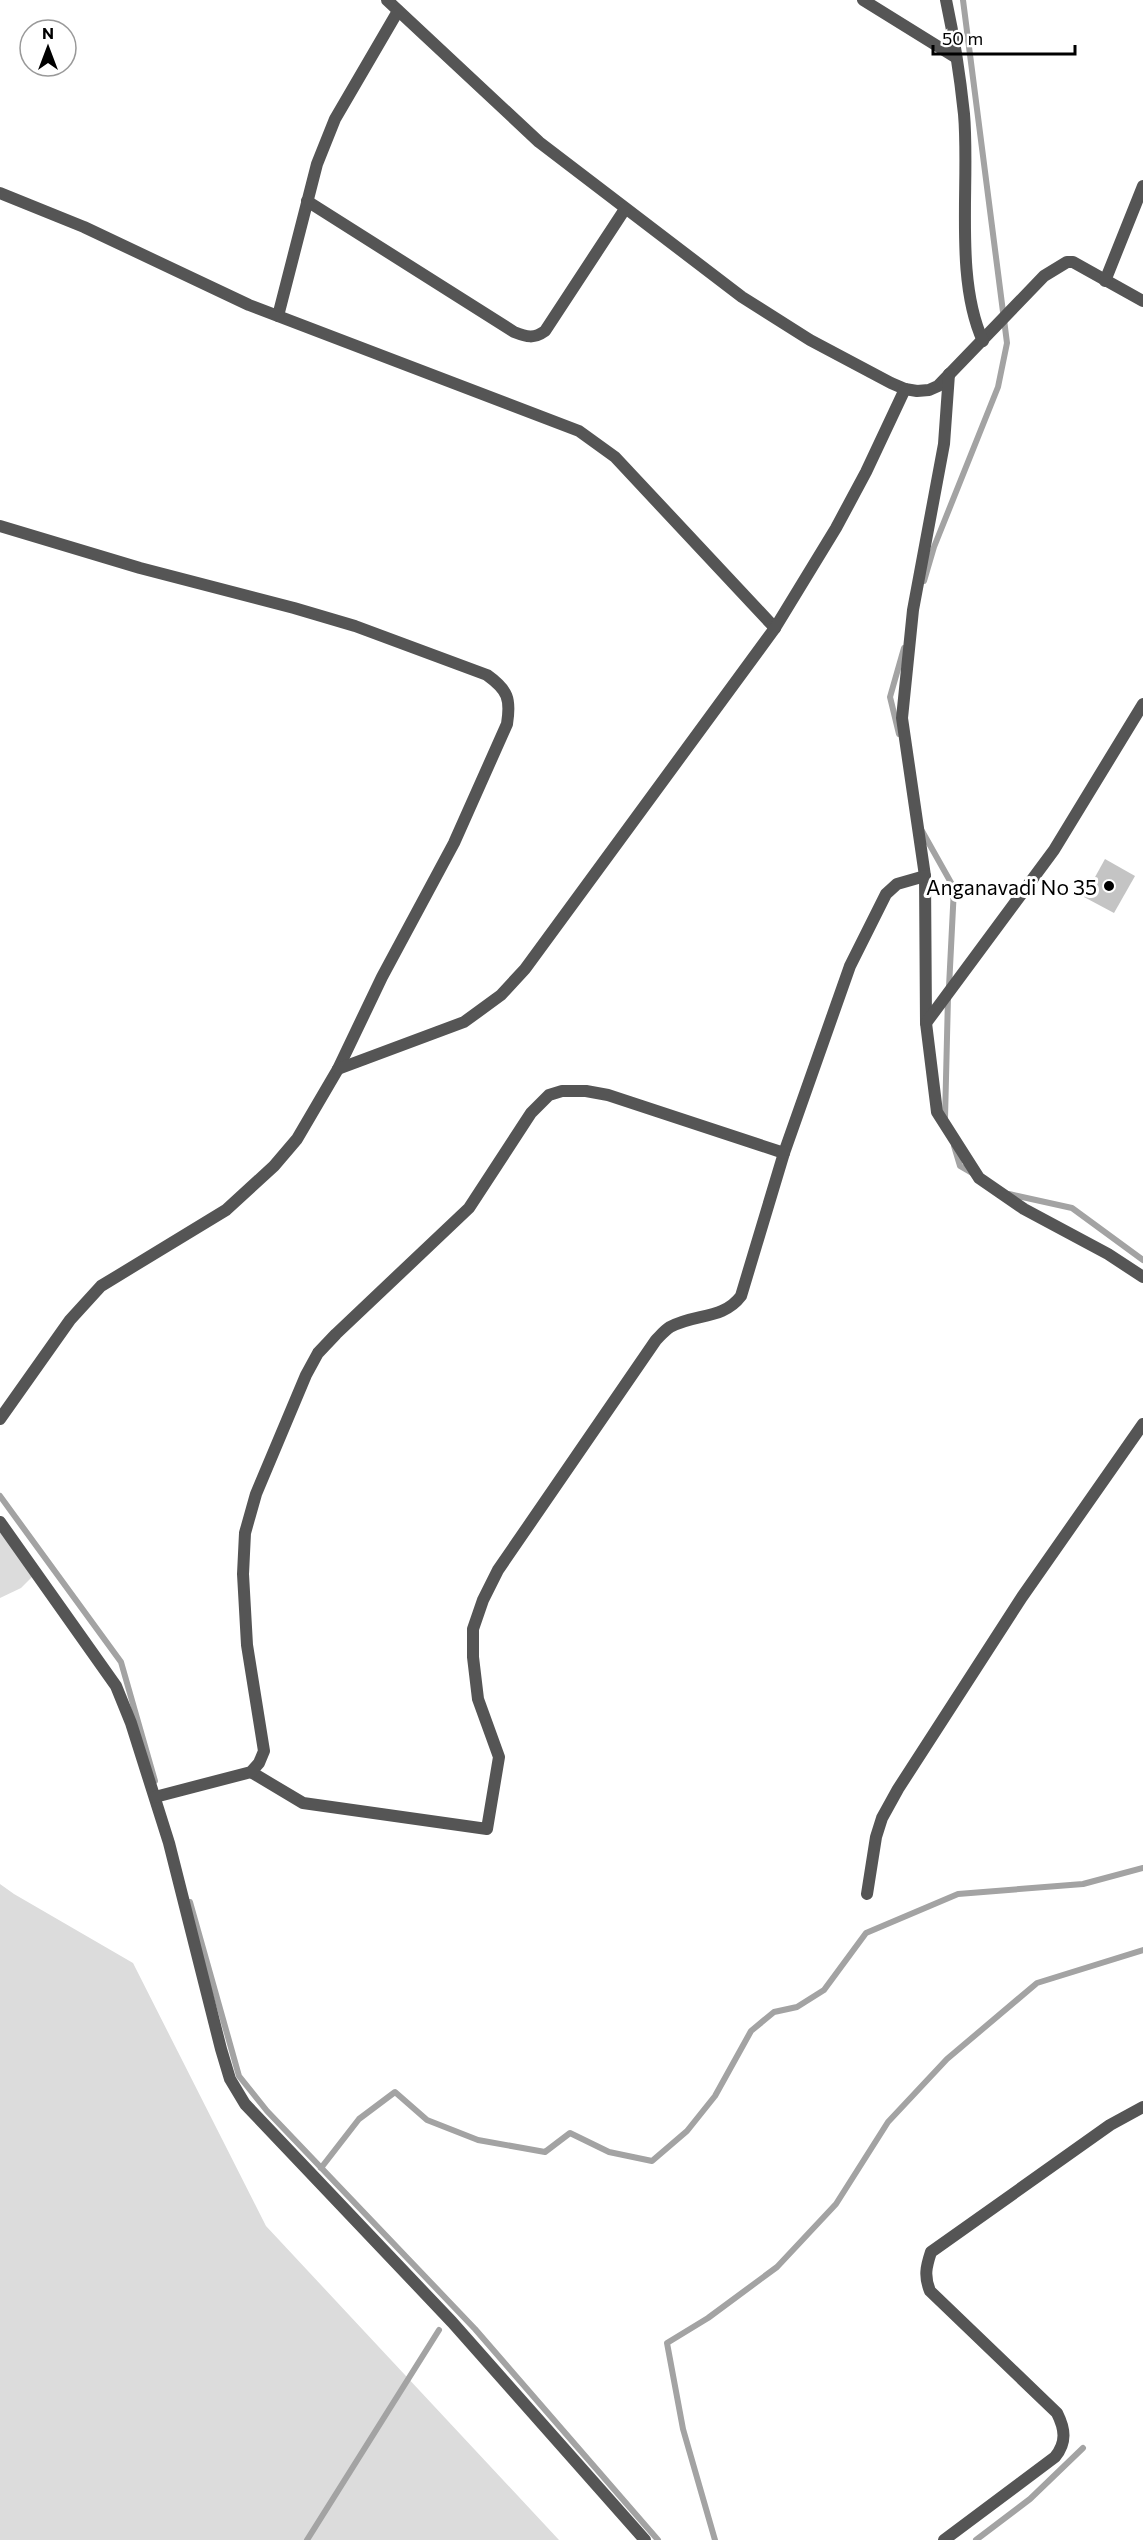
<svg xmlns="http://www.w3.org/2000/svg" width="1143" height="2540" font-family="Commissioner,sans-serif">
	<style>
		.green { fill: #dcdcdc }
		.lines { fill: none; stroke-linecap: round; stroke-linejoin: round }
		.stream { stroke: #a3a3a3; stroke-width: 6 }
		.building { fill: #c4c4c4 }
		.street { stroke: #555; stroke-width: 12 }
		.poi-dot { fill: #000; stroke: #fff; stroke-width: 2 }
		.labels { text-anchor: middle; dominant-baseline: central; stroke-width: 6; stroke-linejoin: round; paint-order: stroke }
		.poi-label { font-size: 21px; fill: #000; stroke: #fff; text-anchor: end }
	</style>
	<rect width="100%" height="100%" fill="#fff"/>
	<g class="green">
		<polygon points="0,1524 33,1576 21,1588 0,1598"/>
		<polygon points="0,1884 14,1894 133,1963 266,2226 559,2540 0,2540"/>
	</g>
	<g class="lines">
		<g class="stream">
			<polyline points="924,581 934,547 998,387 1007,343 963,0"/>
			<polyline points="899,734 890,697 904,648"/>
			<polyline points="922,831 954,888 949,987"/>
			<polyline points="945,1119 948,997"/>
			<polyline points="954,1146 960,1166 972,1173"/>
			<polyline points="1009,1194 1072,1208 1143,1260"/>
			<polyline points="0,1496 121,1662 155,1781"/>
			<polyline points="190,1902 239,2076 267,2111 475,2329 658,2540"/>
			<polyline points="321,2168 359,2119 395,2092 427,2120 478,2140 545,2152 570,2133 609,2152 652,2161 687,2131 715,2096 751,2031 774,2012 797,2007 824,1990 866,1933 958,1894 1083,1884 1143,1868"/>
			<polyline points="307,2540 439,2330"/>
			<polyline points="715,2540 683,2429 667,2343 708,2318 777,2267 836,2204 888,2122 947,2059 1037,1983 1143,1950"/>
			<polyline points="976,2540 1030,2499 1083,2448"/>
		</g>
	</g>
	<polygon class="building" points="1105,859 1135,876 1114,913 1084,897"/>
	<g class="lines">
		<g class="street">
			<polyline points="387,0 539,142 742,297 810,340 891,383 905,389 917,391 929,390 938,386 1044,276 1067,262 1073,262 1143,301"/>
			<polyline points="863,0 955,57"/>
			<path d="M946 0C954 37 960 76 964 114 970 183 954 278 983 341"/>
			<polyline points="0,193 84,227 249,305 579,431 615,457 775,628"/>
			<path d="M307 201 514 332C527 337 534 339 545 331L625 209"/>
			<polyline points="1105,281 1143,186"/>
			<polyline points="278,316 317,164 335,119 398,11"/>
			<polyline points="949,374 944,444 913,610 902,718 925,876 926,1023 937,1112 979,1178 1024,1209 1108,1254 1143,1277"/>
			<path d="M0 526 140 568 294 608 355 626 487 675C508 690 511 699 507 724L454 843 382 977 338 1069 297 1139 274 1166 226 1210 101 1286 70 1320 0 1419"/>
			<polyline points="926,1023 1054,850 1143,704"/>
			<polyline points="338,1069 464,1022 501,995 525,969 775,628 836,528 866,472 905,389"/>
			<polyline points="0,1522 116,1686 131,1723 169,1843 221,2049 230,2079 245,2104 452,2322 645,2540"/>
			<path d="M251 1772 303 1803 487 1829 499 1757 478 1699 473 1657V1629L483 1600 498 1570 656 1340C660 1336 665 1330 670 1327 695 1313 723 1320 741 1296L784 1153 850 966 886 894 897 884 925 876"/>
			<polyline points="155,1797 251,1772 259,1763 264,1751 247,1645 243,1574 245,1533 256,1494 306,1375 318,1353 336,1334 469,1208 531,1113 549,1095 562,1091 586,1091 608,1095 784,1153"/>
			<polyline points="867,1894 876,1837 882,1818 898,1789 1022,1597 1143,1424"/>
			<path d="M944 2540 1055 2457C1067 2442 1065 2429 1057 2413L930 2291C924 2276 926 2267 931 2252L1110 2125 1143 2107"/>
		</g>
	</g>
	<circle class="poi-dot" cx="1109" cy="886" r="6"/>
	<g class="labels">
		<g class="poi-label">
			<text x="1097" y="886">Anganavadi No 35</text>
		</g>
	</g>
	<g transform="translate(48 48)"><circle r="28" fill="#ffffff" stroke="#999999" stroke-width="1.5"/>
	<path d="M0-4.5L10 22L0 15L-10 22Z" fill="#000000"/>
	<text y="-9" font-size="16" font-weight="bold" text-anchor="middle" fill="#000000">N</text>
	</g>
	<path d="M933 45v9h142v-9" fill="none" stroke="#000000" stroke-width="3"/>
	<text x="942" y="45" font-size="18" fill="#000000" stroke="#ffffff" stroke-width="4.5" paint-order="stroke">50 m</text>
</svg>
